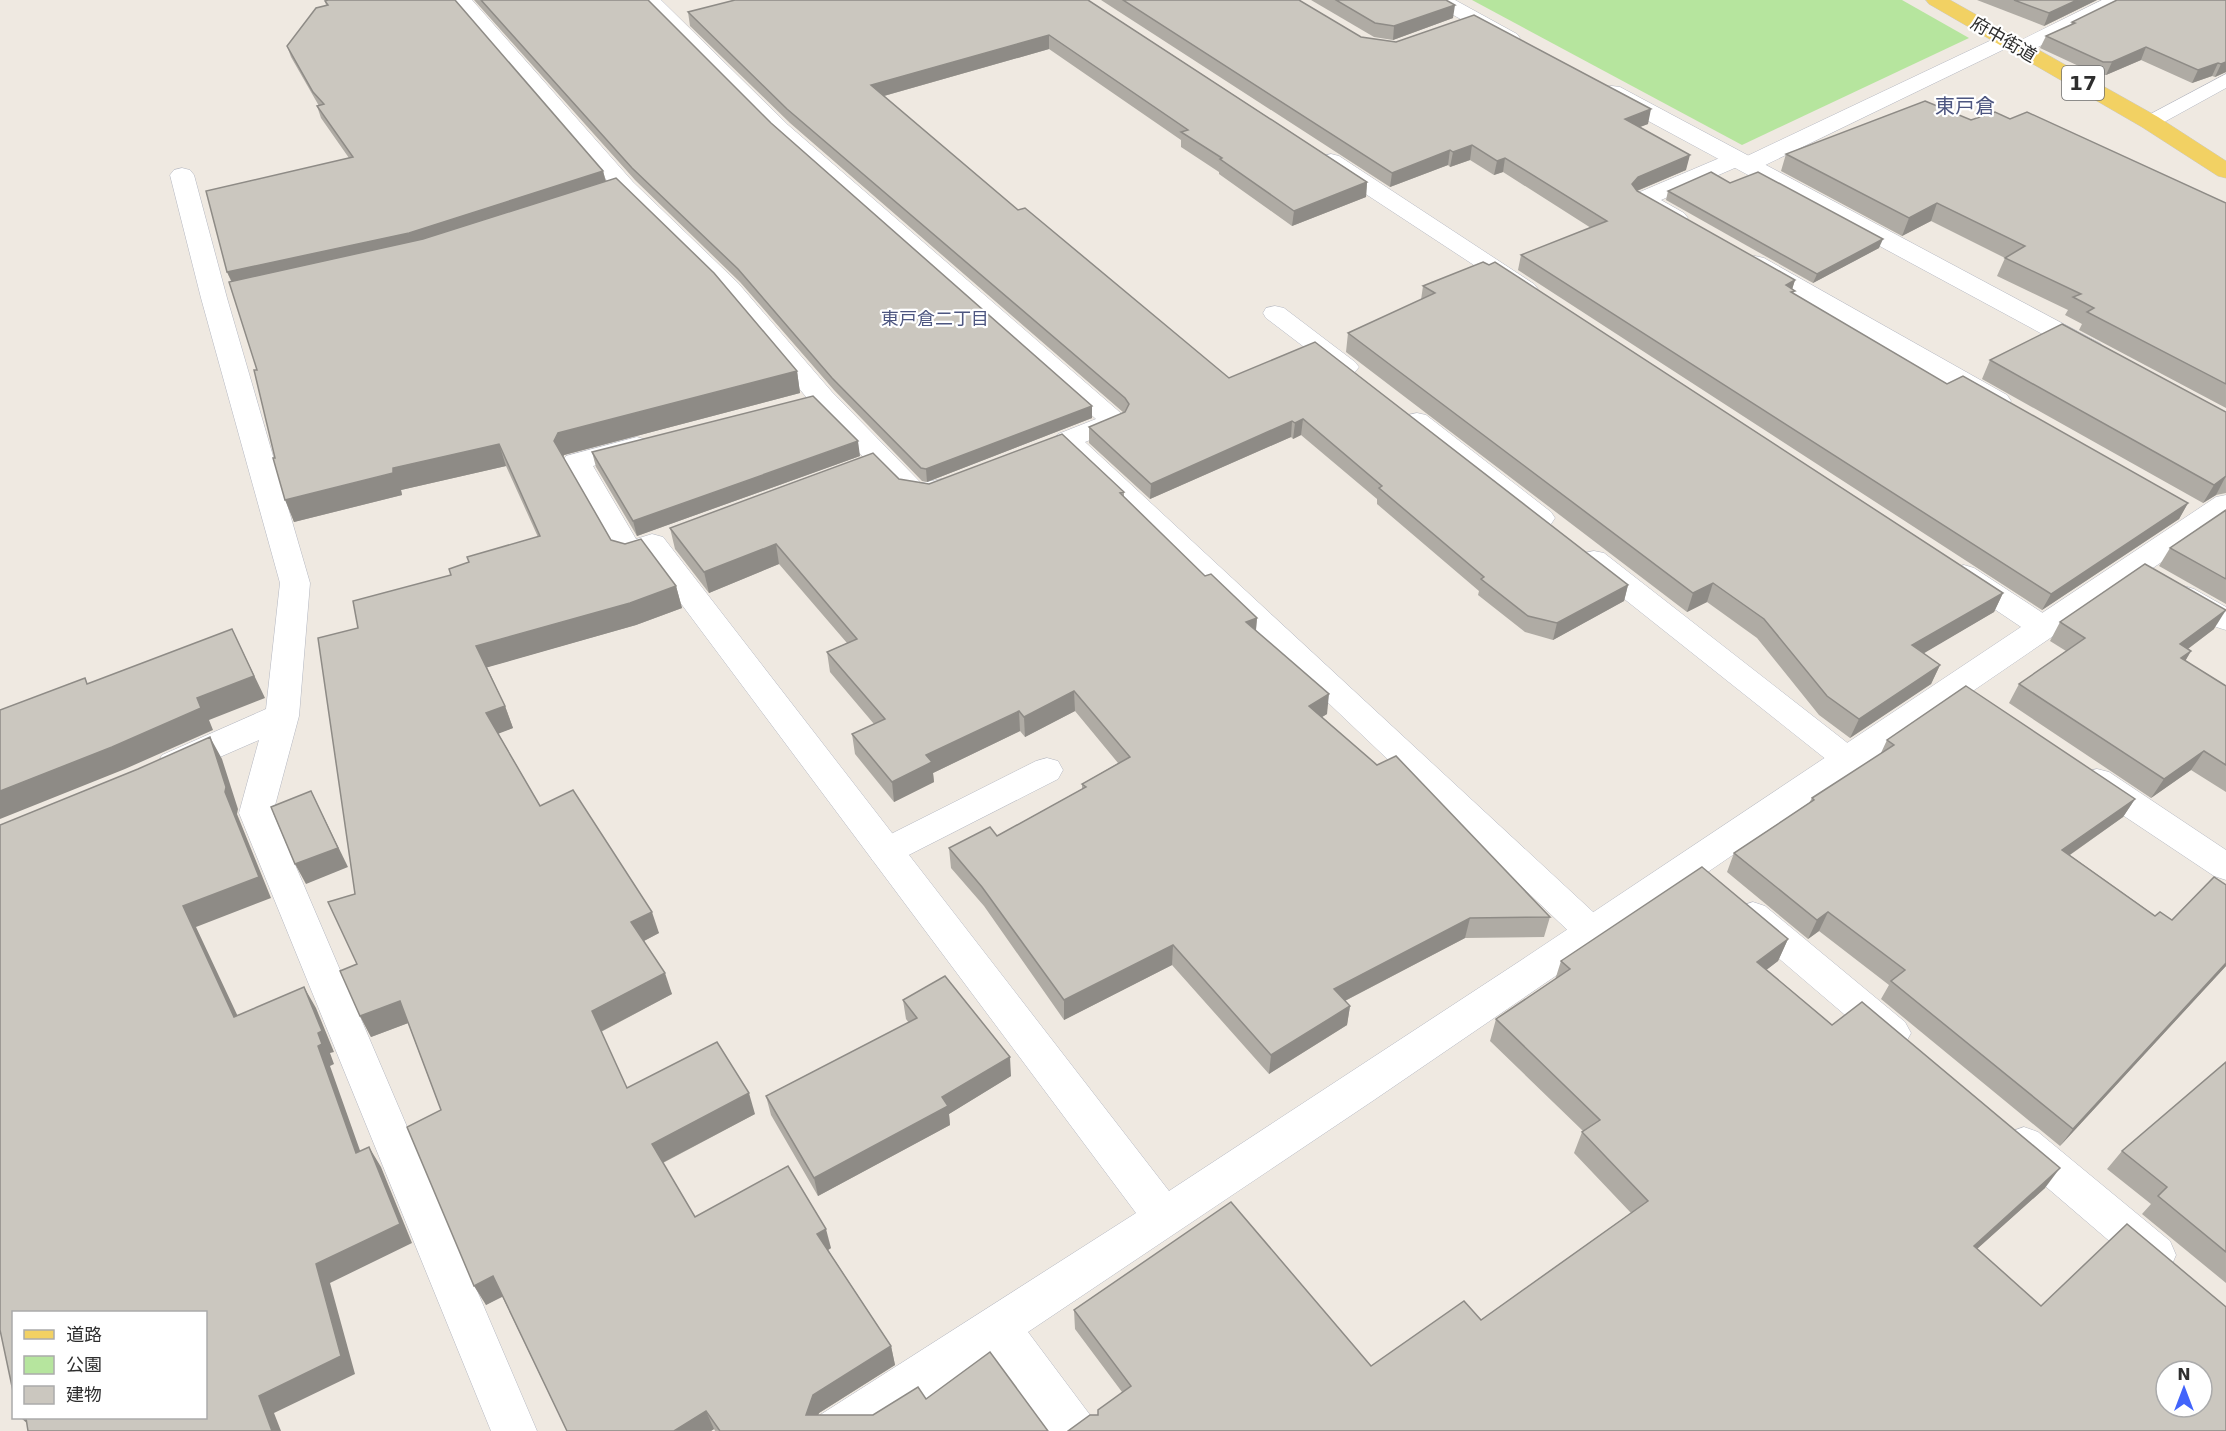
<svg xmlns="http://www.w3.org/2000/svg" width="2226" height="1431" font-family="'DejaVu Sans','Noto Sans JP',sans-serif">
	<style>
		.green { fill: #b6e59e }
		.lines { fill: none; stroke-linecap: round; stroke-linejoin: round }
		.lane-casing { stroke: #b4b7c1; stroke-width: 1 }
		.street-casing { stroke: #b4b7c1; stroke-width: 1 }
		.secondary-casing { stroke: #b4b7c1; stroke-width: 1 }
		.primary-casing { stroke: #c9c9c9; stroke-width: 1 }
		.lane { fill: #fff; fill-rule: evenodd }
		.street { fill: #fff; fill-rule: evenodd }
		.secondary { fill: #fff; fill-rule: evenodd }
		.primary { fill: #f2d163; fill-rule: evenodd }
		.wall { fill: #afaba4 }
		.shaded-wall { fill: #8e8b86 }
		.building { fill: #cbc7bf; stroke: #8e8b86; stroke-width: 1.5; fill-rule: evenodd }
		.labels { text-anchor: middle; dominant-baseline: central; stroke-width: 4.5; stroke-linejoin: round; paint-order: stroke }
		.far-street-label { font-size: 18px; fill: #2e2e2e; stroke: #fff }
		.far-neighbourhood-label { font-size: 18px; fill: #4d5680; stroke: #fff }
		.shield { fill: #fff; stroke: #6d6d6d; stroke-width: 1.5 }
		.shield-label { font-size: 20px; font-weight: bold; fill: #2e2e2e }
		.far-quarter-label { font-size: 20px; fill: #4d5680; stroke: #fff }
	</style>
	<rect width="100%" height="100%" fill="#efe9e1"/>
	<polygon class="green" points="1472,0 1902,0 1969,38 1742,145"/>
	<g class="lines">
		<defs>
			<g id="lane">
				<polygon points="641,0 661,0 788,125 1123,415 1127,421 1123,427 1085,442 1605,923 1611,933 1605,943 1593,947 1581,943 1058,446 1054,440 1058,434 1096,419 774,133"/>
				<polygon points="2226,74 2226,88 2157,126 2150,128 2143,126 2139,122 2143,118"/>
				<polygon points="1331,154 1339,156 1534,284 1538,289 1534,294 1526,296 1518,294 1323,166 1320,161 1323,156"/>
				<polygon points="1275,306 1284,308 1355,362 1359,367 1355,372 1346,375 1337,372 1266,318 1263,313 1266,308"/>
				<polygon points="1417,413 1426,415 1551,512 1555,518 1551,524 1541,527 1531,524 1408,427 1404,421 1408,415"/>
				<polygon points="1594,551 1604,553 1859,752 1864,760 1859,768 1848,772 1837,768 1584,567 1580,560 1584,553"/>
				<polygon points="1964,565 1974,568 2055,621 2059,628 2055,635 2044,638 2033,635 1954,582 1949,575 1954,568"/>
				<path d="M2184 586 2194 589 2226 607V630C2208 625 2179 612 2169 596L2174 589Z"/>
				<polygon points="1047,758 1058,761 1063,770 1058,779 897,861 885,865 873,861 868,852 873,843 1036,761"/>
				<polygon points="2097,769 2109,772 2226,850 2226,880 2214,876 2085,790 2081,781 2085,772"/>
				<polygon points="1753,902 1765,906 1905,1022 1911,1033 1905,1044 1892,1049 1879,1044 1741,926 1735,916 1741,906"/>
				<polygon points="2024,1127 2038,1132 2170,1241 2176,1255 2170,1269 2156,1274 2142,1269 2010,1156 2004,1144 2010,1132"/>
			</g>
			<g id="street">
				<polygon points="451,0 472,0 633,182 738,283 832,392 921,483 941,479 951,482 955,488 951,494 930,502 902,497 812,404 720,293 617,192"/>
				<path d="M2102 0H2127L2124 4 2028 52 2021 54 2014 52 2011 48 2013 45 1755 170 1747 172 1737 167 1661 200 1684 213 1688 218 1684 223C1666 228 1650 213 1635 204L1631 199 1635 194 1729 154 1737 152 1747 156 2000 36 2007 34 2014 36 2017 40 2015 43Z"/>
				<polygon points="182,168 190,170 194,175 227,298 310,583 299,716 273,813 537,1431 491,1431 239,813 259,740 174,777 162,773 157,764 162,755 266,709 280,583 201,298 170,175 174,170"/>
				<polygon points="1755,256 1764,258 2007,395 2011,401 2007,407 1997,409 1987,407 1746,268 1743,263 1746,258"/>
				<polygon points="637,437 647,440 651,446 647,452 593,466 636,539 652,534 663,537 1169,1191 1520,961 2216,497 2226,495 2226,518 1374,1100 1028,1332 1090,1415 1097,1431 1046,1431 992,1356 877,1431 813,1431 820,1415 1136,1213 647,558 630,564 619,561 562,462 566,456"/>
			</g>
			<g id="secondary">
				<polygon points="1430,0 1455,0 1517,34 1520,38 1517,42 1510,44 1503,42 1433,4"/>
				<polygon points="1612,86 1620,87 2101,344 2105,350 2101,356 2092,358 2083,356 1604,97 1601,92 1604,87"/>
			</g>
			<polygon id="primary" points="1926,0 1950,0 2158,117 2226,161 2226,178 2218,176 2142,127 1929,4"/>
		</defs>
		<use href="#lane" class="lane-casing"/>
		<use href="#street" class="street-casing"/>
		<use href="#secondary" class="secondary-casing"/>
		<use href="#primary" class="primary-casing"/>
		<use href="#lane" class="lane"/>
		<use href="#street" class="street"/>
		<use href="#secondary" class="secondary"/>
		<use href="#primary" class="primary"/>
	</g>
	<g class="wall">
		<polygon points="474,0 648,0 771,123 1092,406 1092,418 927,482 922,481 834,390 740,282 635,180"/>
		<polygon points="1088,0 1367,182 1366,197 1292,226 1219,174 1219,172 1181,147 1181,140 1049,49 884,96 1018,210 1229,378 1628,585 1624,601 1553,640 1525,632 1478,595 1479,591 1377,504 1377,499 1301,435 1293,439 1291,437 1150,499 1089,443 1089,427 1124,413 790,123 690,26 688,12"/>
		<polygon points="1101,0 1299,0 1361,37 1648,124 1639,127 1686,170 1637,191 1795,280 1792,289 1794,294 1947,384 2188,503 2179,519 2042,610 1518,270 1521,255 1591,228 1503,172 1494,175 1470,160 1450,167 1448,165 1390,187"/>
		<polygon points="1311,0 1446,0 1453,18 1393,40 1374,37"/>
		<polygon points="1977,0 2097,0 2044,26"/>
		<polygon points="2226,0 2226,72 2215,77 2212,76 2192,83 2141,60 2106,75 2098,75 2040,48 2046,36 2071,25 2072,22"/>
		<polygon points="325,1 603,171 606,181 797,371 800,393 564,455 563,457 611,540 676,586 682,608 636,625 487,667 505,706 513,728 498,733 540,806 659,933 644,941 672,994 601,1032 627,1088 755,1114 663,1163 695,1217 831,1248 828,1250 891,1346 895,1365 819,1413 818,1415 873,1415 926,1399 1048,1431 715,1431 714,1429 711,1431 567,1431 502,1296 486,1305 441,1110 408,1023 371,1037 360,1016 355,894 358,628 451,575 469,562 538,537 506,466 401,490 402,495 294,522 275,458 257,370 231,281 227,272 349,158 321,118 317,106 319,106 291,57 287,46 326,5"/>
		<polygon points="2010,119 2226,203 2226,408 2079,330 2082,324 2065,315 2068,310 1997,276 2005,258 1931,221 1902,236 1781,171 1786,154 1971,120"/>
		<polygon points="1730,183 1879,248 1813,283 1666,200 1668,191"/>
		<polygon points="1423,286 2003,593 1994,612 1923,653 1940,665 1931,684 1850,738 1819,715 1757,638 1707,602 1687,612 1346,352 1348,333 1421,300"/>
		<polygon points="1990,360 2226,412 2226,493 2216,495 2203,503 1982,379"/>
		<polygon points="592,452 860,456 637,536 596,467"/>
		<polygon points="899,479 929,484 1124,492 1124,497 1205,576 1257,618 1256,631 1327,714 1322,717 1550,917 1544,937 1465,938 1345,1001 1350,1006 1347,1025 1269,1074 1172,965 1064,1020 984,906 951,868 949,848 997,836 1082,789 1082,784 1118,763 1075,711 1025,737 1020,731 933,773 934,782 894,802 855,754 852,734 874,724 830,672 827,652 847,643 779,564 709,593 675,549 670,528"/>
		<polygon points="2226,510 2226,604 2159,566 2170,548"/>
		<polygon points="2060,622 2214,629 2188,649 2191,651 2185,661 2226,686 2226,792 2191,770 2151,798 2009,703 2019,684 2066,651 2050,641"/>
		<polygon points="1887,740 2135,799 2123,817 2070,855 2226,966 2060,1146 1881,999 1889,985 1819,931 1808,939 1727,872 1734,853 1809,803 1812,798 1880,755"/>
		<polygon points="1788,939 1778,961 1766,970 1832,1025 2045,1188 1977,1249 2041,1306 1098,1415 1122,1392 1075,1329 1074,1310 1371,1366 1481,1320 1631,1213 1574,1153 1582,1132 1583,1131 1490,1041 1496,1019 1555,980 1561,961"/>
		<polygon points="903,1000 1011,1076 949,1114 950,1125 818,1196 771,1115 766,1096 909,1023 906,1019"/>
		<polygon points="2226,1062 2226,1283 2142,1214 2151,1204 2107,1169 2122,1151"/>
	</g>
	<g class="shaded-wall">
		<polygon points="2077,0 2097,0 2044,26 2049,13"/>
		<polygon points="1455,5 1453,18 1393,40 1394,26"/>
		<polygon points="1049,35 1049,49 873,99 871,85"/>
		<polygon points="2146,47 2141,60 2106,75 2112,62"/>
		<polygon points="2226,62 2226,72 2215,77 2221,64"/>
		<polygon points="2218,63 2212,76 2192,83 2198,70"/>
		<polygon points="1651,109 1648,124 1622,134 1625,119"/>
		<polygon points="1472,145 1470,160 1450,167 1453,152"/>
		<polygon points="1450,150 1448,165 1390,187 1392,173"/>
		<polygon points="1690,155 1686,170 1634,192 1632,184 1638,177"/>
		<polygon points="1505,158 1503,172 1494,175 1497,161"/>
		<polygon points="603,171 606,183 413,245 233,284 227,272"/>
		<polygon points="1367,182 1366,197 1292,226 1294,211"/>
		<polygon points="1937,203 1931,221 1902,236 1909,218"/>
		<polygon points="1883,239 1879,248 1813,283 1817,274"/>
		<polygon points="1795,280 1790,296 1786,285"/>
		<polygon points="797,371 800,393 564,455 560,463 554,441 558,433"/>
		<polygon points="1092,406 1092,418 927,482 926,469"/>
		<polygon points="1303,419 1301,435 1293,439 1295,423"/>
		<polygon points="1292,421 1291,437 1150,499 1151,484"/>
		<polygon points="858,441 860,456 637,536 633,521"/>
		<polygon points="499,444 506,466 401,490 402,495 294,522 285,500 393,468"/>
		<polygon points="2226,476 2216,495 2203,503 2214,485"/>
		<polygon points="2188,503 2179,519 2042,610 2051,594"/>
		<polygon points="776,544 779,564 709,593 704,572"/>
		<polygon points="1713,583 1707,602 1687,612 1693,593"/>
		<polygon points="1628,585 1624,601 1553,640 1557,623"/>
		<polygon points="676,586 682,608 636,625 485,668 476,646"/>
		<polygon points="2003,593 1994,612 1904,665 1912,645"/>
		<polygon points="2226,610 2214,629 2169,663 2180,644"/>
		<polygon points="1257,618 1255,638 1246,622"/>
		<polygon points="232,629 265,698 209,720 213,730 125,769 0,819 0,791 197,698"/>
		<polygon points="2191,651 2180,670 2181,658"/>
		<polygon points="1940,665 1931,684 1850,738 1859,719"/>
		<polygon points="1074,691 1075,711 1025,737 1024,717"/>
		<polygon points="1329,694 1327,714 1307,726 1309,706"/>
		<polygon points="505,706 513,728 495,735 486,713"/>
		<polygon points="1019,711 1020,731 933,773 934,782 894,802 892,782 926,755"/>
		<polygon points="210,737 222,759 238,809 237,814 271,898 196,927 248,1038 234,1017 183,906 225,792"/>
		<polygon points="2204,751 2191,770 2151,798 2164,779"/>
		<polygon points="311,791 348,867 306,884 295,864"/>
		<polygon points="2135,799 2123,817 2051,868 2062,850"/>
		<polygon points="652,912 659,933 638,944 631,922"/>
		<polygon points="1828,912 1819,931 1808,939 1817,920"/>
		<polygon points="1470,918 1465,938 1331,1008 1334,989"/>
		<polygon points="1788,939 1778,961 1748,984 1757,962"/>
		<polygon points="1173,945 1172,965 1064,1020 1064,1000"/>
		<polygon points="2226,963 2226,966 2060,1146 2073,1129"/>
		<polygon points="665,973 672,994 600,1032 592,1011"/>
		<polygon points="304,987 316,1008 334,1052 330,1053 334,1064 330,1066 368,1173 356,1153 318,1046 318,1033"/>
		<polygon points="400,1001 411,1022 371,1037 360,1016"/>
		<polygon points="1350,1006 1347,1025 1269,1074 1271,1055"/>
		<polygon points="1010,1057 1011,1076 949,1114 950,1125 818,1196 814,1178 942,1097"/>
		<polygon points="749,1093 755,1114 660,1164 652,1144"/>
		<polygon points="369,1147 381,1167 412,1243 330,1283 355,1374 274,1413 281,1431 272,1431 259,1396 316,1264"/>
		<polygon points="2060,1168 2045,1188 1959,1265 1974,1246"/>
		<polygon points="826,1229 831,1248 822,1254 817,1234"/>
		<polygon points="493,1276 504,1296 486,1305 474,1286"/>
		<polygon points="891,1346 895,1365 819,1413 812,1431 806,1415 813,1395"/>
		<polygon points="706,1411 714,1429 711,1431 674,1431"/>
		<polygon points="21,1418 33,1418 36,1431"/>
	</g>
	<g class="building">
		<polygon points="328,0 455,0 603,171 409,233 227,272 206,191 353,157 317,106 324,104 313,92 287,46 316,8 328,5 325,1"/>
		<polygon points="481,0 648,0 771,123 1092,406 926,469 921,468 832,378 738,269 632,168"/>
		<polygon points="735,0 1088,0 1367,182 1294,211 1220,159 1222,158 1181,132 1188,130 1049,35 871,85 1018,210 1025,208 1229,378 1315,342 1628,585 1557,623 1528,616 1481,579 1484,577 1379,488 1382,486 1303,419 1295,423 1292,421 1151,484 1089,427 1125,412 1129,404 1125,398 787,109 688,12"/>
		<polygon points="1123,0 1299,0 1361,37 1396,42 1474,15 1651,109 1625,119 1690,155 1638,177 1632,184 1637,191 1795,280 1786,285 1795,291 1791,292 1947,384 1963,376 2188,503 2051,594 1521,255 1607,221 1505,158 1497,161 1472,145 1453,152 1450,150 1392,173"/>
		<polygon points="1336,0 1446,0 1455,5 1394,26 1375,23"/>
		<polygon points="2014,0 2077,0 2049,13"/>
		<polygon points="2117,0 2226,0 2226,62 2221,64 2218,63 2198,70 2146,47 2112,62 2103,62 2046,36 2075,23 2072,22"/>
		<polygon points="1925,101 1971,120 1995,112 2010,119 2027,112 2226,203 2226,384 2087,312 2094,308 2073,297 2081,294 2005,258 2025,246 1937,203 1909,218 1786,154"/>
		<polygon points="1711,172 1730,183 1758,172 1883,239 1817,274 1668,191"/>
		<polygon points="616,178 714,273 797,371 558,433 554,441 611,540 625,544 641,539 676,586 630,603 476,646 505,706 486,713 540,806 573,790 652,912 631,922 665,973 592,1011 627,1088 717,1042 749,1093 652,1144 695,1217 788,1166 826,1229 817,1234 891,1346 813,1395 806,1415 873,1415 918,1387 926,1399 990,1352 1048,1431 720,1431 706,1411 674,1431 567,1431 493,1276 474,1286 407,1127 441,1110 400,1001 360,1016 340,971 357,964 328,902 355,894 318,638 358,628 353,601 451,575 449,569 469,562 467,557 540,536 499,444 393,468 393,473 285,500 273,458 275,458 254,370 257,370 229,282 423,239"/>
		<polygon points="1483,262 1489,265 1495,262 2003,593 1912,645 1940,665 1859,719 1827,696 1764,619 1713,583 1693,593 1348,333 1435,293 1423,286"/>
		<polygon points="2062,324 2226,412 2226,476 2214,485 1990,360"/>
		<polygon points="813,396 858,441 633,521 592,452"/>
		<polygon points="1062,434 1124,492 1120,493 1205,576 1211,574 1257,618 1246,622 1329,694 1309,706 1377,765 1396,756 1550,917 1470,918 1334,989 1350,1006 1271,1055 1173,945 1064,1000 982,887 949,848 990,827 997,836 1086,787 1082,784 1130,757 1074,691 1024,717 1019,711 926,755 932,762 892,782 852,734 885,719 827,652 857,639 776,544 704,572 670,528 873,453 899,479 929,484"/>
		<polygon points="2226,510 2226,579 2170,548"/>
		<polygon points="2145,564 2226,610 2180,644 2191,651 2181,658 2226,686 2226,765 2204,751 2164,779 2019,684 2085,638 2060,622"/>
		<polygon points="232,629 254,676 197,698 201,708 112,747 0,791 0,710 85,678 87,684"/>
		<polygon points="1966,686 2135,799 2062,850 2155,916 2160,912 2172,920 2214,877 2226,885 2226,963 2073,1129 1891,981 1905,970 1828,912 1817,920 1734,853 1814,800 1812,798 1894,745 1887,740"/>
		<polygon points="210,737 226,787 225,792 259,877 183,906 234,1017 304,987 322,1031 318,1033 322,1044 318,1046 356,1153 369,1147 400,1224 316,1264 341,1356 259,1396 272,1431 28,1431 26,1418 206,1418 206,1312 14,1312 14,1396 0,1330 0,825 138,769"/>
		<polygon points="311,791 338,848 295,864 271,807"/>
		<path d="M1702 867 1788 939 1757 962 1832 1025 1862 1002 2060 1168 1974 1246 2041 1306 2127 1224 2226 1307V1431H1068L1090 1415H1098V1410L1131 1386 1074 1310 1231 1202 1371 1366 1464 1301 1481 1320 1648 1201 1582 1132 1600 1120 1496 1019 1570 969 1561 961ZM2166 1371H2202V1407H2166Z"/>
		<polygon points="945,976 1010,1057 942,1097 948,1106 814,1178 766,1096 917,1018 903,1000"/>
		<polygon points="2226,1062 2226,1252 2158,1196 2167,1187 2122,1151"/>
	</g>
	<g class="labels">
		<g class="far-street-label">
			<text transform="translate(2004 39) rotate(30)">府中街道</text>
		</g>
		<g class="far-neighbourhood-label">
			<text x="935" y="318">東戸倉二丁目</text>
		</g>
		<rect class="shield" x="2062" y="66" width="42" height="34" rx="4.5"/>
		<g class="shield-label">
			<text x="2083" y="83">17</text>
		</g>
		<g class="far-quarter-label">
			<text x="1965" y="106">東戸倉</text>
		</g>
	</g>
	<rect x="12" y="1311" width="195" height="108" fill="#ffffff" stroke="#ababab" stroke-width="1.5"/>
	<rect x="24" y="1330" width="30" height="9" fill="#f2d163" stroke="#ababab" stroke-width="1.5"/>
	<text x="66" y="1341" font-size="18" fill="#2e2e2e">道路</text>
	<rect x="24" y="1356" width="30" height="18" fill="#b6e59e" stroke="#ababab" stroke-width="1.5"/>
	<text x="66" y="1371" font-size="18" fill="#2e2e2e">公園</text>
	<rect x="24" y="1386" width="30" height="18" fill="#cbc7bf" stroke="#ababab" stroke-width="1.5"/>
	<text x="66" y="1401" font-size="18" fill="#2e2e2e">建物</text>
	<g transform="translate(2184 1389)"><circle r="28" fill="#ffffff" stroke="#ababab" stroke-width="1.5"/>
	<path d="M0-4.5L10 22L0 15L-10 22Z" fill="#4264fb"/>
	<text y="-9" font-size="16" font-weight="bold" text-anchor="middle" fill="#2e2e2e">N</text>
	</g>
</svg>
